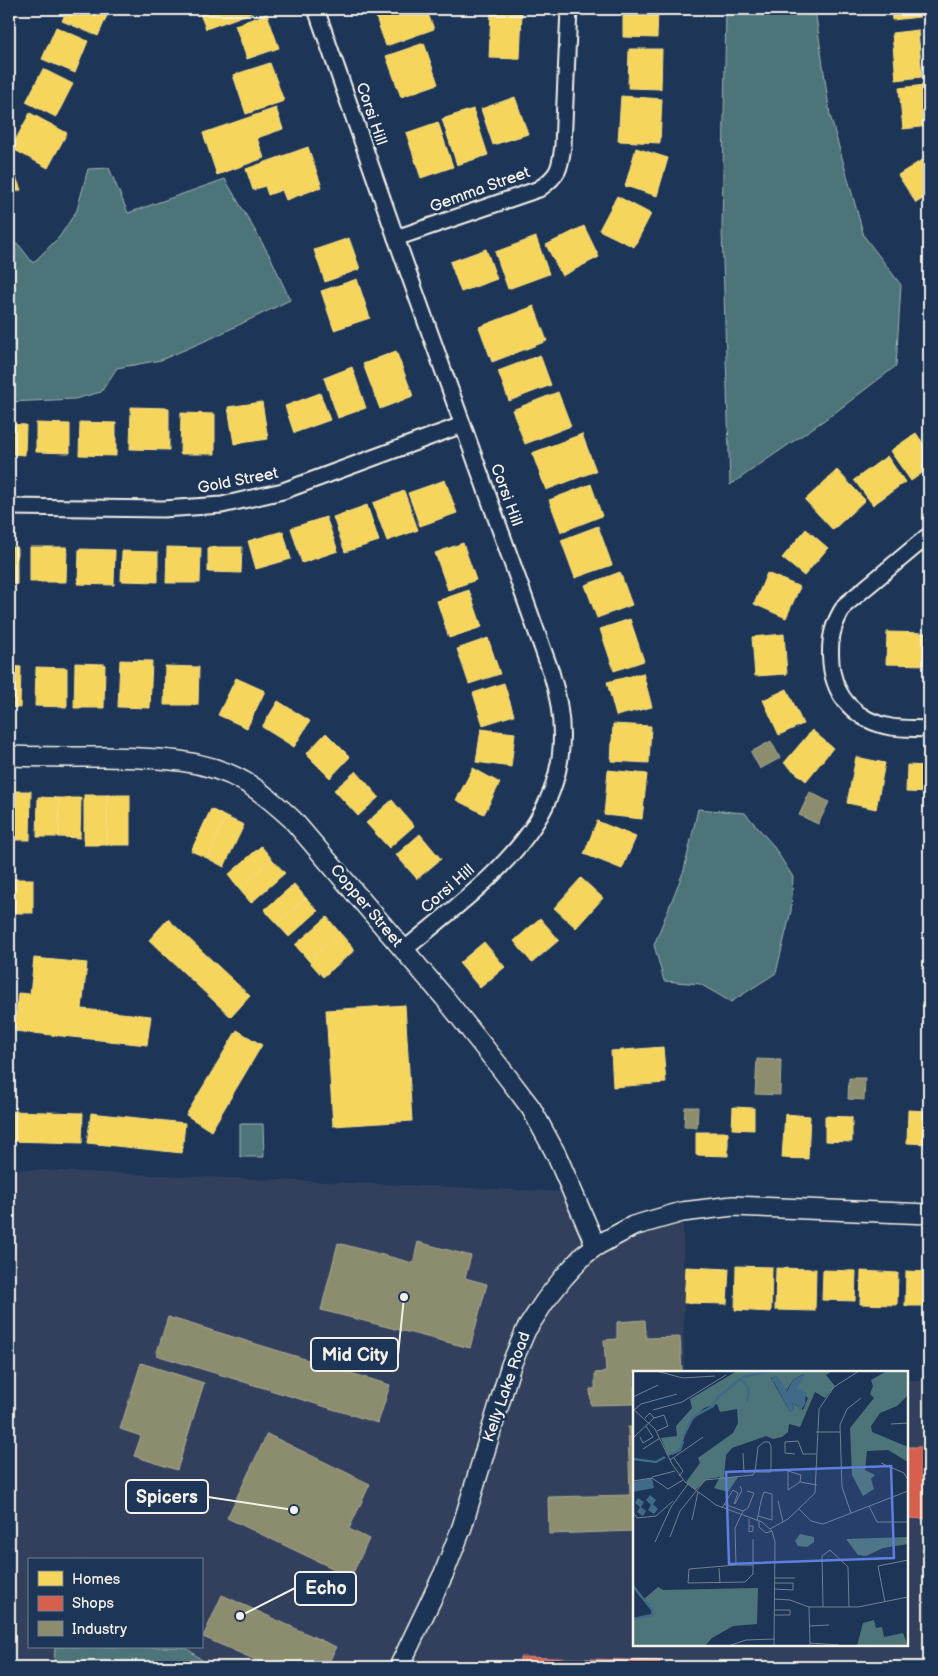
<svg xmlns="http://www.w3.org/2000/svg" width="938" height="1676" font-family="'Balsamiq Sans',sans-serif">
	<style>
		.built { fill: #31415d }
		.green { fill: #4d7579; stroke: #a0b3b0 }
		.homes { fill: #f6d55c; stroke: #f5dd86 }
		.shops { fill: #d6604d; stroke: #df8c7c }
		.industry { fill: #8c8c6e; stroke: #abaa93 }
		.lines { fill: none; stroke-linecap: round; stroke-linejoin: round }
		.minor-casing { stroke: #f4f1e8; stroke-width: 19 }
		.tertiary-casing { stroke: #f4f1e8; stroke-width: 22 }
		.minor { stroke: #1d3557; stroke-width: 15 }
		.tertiary { stroke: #1d3557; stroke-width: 19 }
		.labels { text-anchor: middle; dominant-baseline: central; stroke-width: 5; stroke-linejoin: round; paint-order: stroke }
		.street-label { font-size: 16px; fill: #f4f1e8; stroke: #1d3557 }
		.inset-river { fill: none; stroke: #406a87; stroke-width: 2.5 }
		.inset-road { fill: none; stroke: #738091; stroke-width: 1 }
		.view { fill: #5e7fdd; fill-opacity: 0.15; stroke: #5e7fdd; stroke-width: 2.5 }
		.inset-edge { fill: none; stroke: #f4f1e8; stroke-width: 2.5 }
		.leader { fill: none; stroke: #f4f1e8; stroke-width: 2 }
		.callout-dot { fill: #f4f1e8; stroke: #1d3557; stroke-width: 2 }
		.callout { fill: #1d3557; stroke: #f4f1e8; stroke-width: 2 }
		.callout-label { font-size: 18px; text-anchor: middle; font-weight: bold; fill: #f4f1e8 }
	</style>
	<rect width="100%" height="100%" fill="#1d3557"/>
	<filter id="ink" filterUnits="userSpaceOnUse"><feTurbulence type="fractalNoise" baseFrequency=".02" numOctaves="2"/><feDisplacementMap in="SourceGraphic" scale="10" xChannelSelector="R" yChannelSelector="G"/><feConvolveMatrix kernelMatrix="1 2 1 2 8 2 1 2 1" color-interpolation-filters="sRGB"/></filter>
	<g filter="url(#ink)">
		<polygon class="built" points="9,1169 570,1192 596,1248 683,1213 684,1371 697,1372 634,1372 634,1645 907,1645 907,1380 929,1381 929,1667 211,1667 185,1647 201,1647 201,1560 64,1560 61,1557 60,1560 29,1560 29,1647 55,1647 54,1667 9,1667"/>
		<g class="green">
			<polygon points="726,9 815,9 830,115 864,236 901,285 896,366 833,414 730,485 722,228"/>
			<polygon points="109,168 128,213 225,179 271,258 290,300 212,338 161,360 117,368 101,392 75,399 9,402 9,242 19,245 33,263 60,236 77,210 88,169"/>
			<polygon points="698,809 745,813 772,844 793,877 791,911 776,973 731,1002 700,984 664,981 654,945 684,870"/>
			<polygon points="240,1124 263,1124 264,1157 240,1157"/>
			<polygon points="55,1647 185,1647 211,1667 54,1667"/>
		</g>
		<g class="homes">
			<polygon points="67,9 110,9 98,36 62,21"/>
			<polygon points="198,9 262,9 206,29"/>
			<polygon points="373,9 426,9 434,29 386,46"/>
			<polygon points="623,9 658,9 657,38 623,37"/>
			<polygon points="891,9 919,9 920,17 892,20"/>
			<polygon points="491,11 522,12 520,59 489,58"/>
			<polygon points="267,14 279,48 247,59 235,25"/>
			<polygon points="56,27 88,41 75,73 42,59"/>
			<polygon points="918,30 922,77 896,80 892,33"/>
			<polygon points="424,43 438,84 401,97 386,56"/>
			<polygon points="629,49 662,49 661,89 628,88"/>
			<polygon points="270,63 284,101 246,114 233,75"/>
			<polygon points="43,69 73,84 56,117 26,102"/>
			<polygon points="925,85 929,126 903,129 899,88"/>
			<polygon points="621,96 662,99 660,143 618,141"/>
			<polygon points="515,97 528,134 493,145 481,109"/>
			<polygon points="276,108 283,129 257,138 264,158 217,175 203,133"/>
			<polygon points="473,109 488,155 457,165 442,119"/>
			<polygon points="30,113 67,133 48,168 11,148"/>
			<polygon points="438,122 453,167 421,178 406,133"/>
			<polygon points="308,147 322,187 286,200 282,190 268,195 265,186 253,190 246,169"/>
			<polygon points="636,148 668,158 657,196 625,186"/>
			<polygon points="9,159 21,190 9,194"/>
			<polygon points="922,160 929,171 929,195 916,203 898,175"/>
			<polygon points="617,196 651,214 634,247 599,230"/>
			<polygon points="584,226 599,257 562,276 546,245"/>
			<polygon points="536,237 549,274 508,289 495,252"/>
			<polygon points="349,238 360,269 325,282 314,250"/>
			<polygon points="486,249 497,279 461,292 450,262"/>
			<polygon points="357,279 370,318 334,330 321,291"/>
			<polygon points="534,306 547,341 492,362 479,327"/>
			<polygon points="396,351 413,396 380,409 363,364"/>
			<polygon points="540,355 551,385 509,401 498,371"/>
			<polygon points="352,367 366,408 338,418 324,378"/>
			<polygon points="558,392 571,426 525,444 512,410"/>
			<polygon points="320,393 330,420 294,433 285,406"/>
			<polygon points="262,402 268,439 234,444 228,407"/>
			<polygon points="131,407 169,408 169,450 130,449"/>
			<polygon points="181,413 215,414 215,454 180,454"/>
			<polygon points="80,422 116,423 116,456 79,455"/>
			<polygon points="36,423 70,424 70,453 36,452"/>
			<polygon points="9,424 26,425 25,455 9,454"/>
			<polygon points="916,433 929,452 929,468 911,481 890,451"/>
			<polygon points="582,434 596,471 546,490 532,453"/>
			<polygon points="887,456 905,482 873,505 854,480"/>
			<polygon points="837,470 865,500 833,530 805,500"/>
			<polygon points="445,480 457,513 420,526 408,493"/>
			<polygon points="591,484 602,516 561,532 549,500"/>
			<polygon points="404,491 418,530 387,541 373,503"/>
			<polygon points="367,505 379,541 345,552 333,517"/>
			<polygon points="326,517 338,551 302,563 291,528"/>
			<polygon points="598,526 612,565 575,578 561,540"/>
			<polygon points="806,529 828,548 804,576 782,558"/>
			<polygon points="283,531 291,559 256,569 248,541"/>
			<polygon points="463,543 476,580 448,590 435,553"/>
			<rect x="9" y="547" width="8" height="37"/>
			<polygon points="30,547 67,547 66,582 30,582"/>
			<polygon points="167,547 201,548 200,583 166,583"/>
			<polygon points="208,547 242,547 241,573 208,572"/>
			<polygon points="79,549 115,550 114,585 78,584"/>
			<polygon points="122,551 158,552 158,582 121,581"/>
			<polygon points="620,572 632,605 597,618 585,585"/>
			<polygon points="767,573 800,587 786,618 754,604"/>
			<polygon points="469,590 482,627 449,638 437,601"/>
			<polygon points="630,619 644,661 614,671 600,629"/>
			<polygon points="887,632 929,633 928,665 886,664"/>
			<polygon points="784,634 787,674 755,676 752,637"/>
			<polygon points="488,638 500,674 469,684 457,649"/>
			<polygon points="120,660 152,661 150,708 118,707"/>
			<polygon points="75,663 105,664 104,708 74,708"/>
			<polygon points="9,666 21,667 20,708 9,707"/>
			<polygon points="165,666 199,667 198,705 164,705"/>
			<polygon points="36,667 67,668 67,707 35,706"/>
			<polygon points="643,673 652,707 616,716 607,682"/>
			<polygon points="236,678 265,691 247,728 218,715"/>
			<polygon points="504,683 514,715 483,725 473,693"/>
			<polygon points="787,689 803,724 779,735 763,700"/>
			<polygon points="278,701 310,721 294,747 262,727"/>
			<polygon points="613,724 651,726 649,763 611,761"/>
			<polygon points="481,729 515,733 511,767 476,762"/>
			<polygon points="812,730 833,748 806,781 784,763"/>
			<polygon points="326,733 350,757 330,778 306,754"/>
			<polygon points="856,757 885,763 876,809 847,803"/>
			<polygon points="907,765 929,766 929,793 906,792"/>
			<polygon points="473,768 500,783 484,814 456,800"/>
			<polygon points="608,770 647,774 642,819 604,815"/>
			<polygon points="356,771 379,797 358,816 334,790"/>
			<polygon points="9,791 31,791 30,840 9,840"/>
			<rect x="84" y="795" width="23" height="50"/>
			<rect x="107" y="795" width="23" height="50"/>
			<polygon points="38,797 59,798 59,837 37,837"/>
			<polygon points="59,798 81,798 80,838 59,837"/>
			<polygon points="392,800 414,826 389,848 366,823"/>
			<polygon points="211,809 226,817 207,858 191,851"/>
			<polygon points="226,817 244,825 224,867 207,858"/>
			<polygon points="597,821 636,837 622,869 584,854"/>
			<polygon points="420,834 441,859 417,879 396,855"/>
			<polygon points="261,846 272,859 239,889 228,875"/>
			<polygon points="272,859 285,873 251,903 239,889"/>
			<polygon points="581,878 603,898 576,928 554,908"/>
			<rect x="9" y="879" width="24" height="34"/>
			<polygon points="294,884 306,898 277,924 264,910"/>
			<polygon points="306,898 318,911 289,937 277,924"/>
			<polygon points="327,917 340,933 308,960 295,945"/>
			<polygon points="540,918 559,940 532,963 514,941"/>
			<polygon points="168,919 250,996 231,1017 149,940"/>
			<polygon points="340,933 355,950 323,977 308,960"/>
			<polygon points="484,942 505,967 480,988 459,963"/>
			<polygon points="34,958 87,963 82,1009 151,1016 147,1045 14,1031 18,993 30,994"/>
			<polygon points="405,1005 412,1121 333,1126 326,1010"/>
			<polygon points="237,1030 262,1045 211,1131 186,1115"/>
			<polygon points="663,1047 666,1083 613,1087 611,1051"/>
			<polygon points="733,1107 754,1108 754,1130 732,1129"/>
			<polygon points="908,1110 929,1111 929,1144 907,1143"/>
			<polygon points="9,1111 83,1113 82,1143 9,1141"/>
			<polygon points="91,1113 185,1123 182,1153 87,1143"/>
			<polygon points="785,1114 810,1116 808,1159 782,1158"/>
			<polygon points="825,1116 852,1117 852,1142 825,1141"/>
			<polygon points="696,1132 728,1132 728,1156 696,1155"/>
			<polygon points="736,1266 772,1267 771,1312 735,1310"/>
			<polygon points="686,1267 729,1269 727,1304 684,1303"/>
			<polygon points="776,1268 816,1269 815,1311 775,1310"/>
			<polygon points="823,1270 856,1271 855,1301 822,1300"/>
			<polygon points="861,1271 898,1273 897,1305 860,1304"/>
			<polygon points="906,1271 929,1272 929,1306 905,1306"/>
		</g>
		<g class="shops">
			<polygon points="907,1447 929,1447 929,1519 907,1518"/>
			<polygon points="520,1657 660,1661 660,1667 520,1667"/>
		</g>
		<g class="industry">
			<polygon points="771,741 780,758 760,769 751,752"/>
			<polygon points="810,792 829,802 818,824 799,815"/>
			<polygon points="757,1059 781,1060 780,1095 755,1094"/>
			<polygon points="849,1078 865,1078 864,1100 848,1099"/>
			<polygon points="685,1107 698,1107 697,1128 684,1127"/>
			<polygon points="418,1242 471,1256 465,1278 487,1284 470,1348 321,1310 338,1243 413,1263"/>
			<polygon points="168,1317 390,1385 378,1423 156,1355"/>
			<polygon points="645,1320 646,1338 680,1337 682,1372 634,1372 634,1404 591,1405 590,1389 595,1389 595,1373 606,1372 604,1340 617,1339 617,1322"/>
			<polygon points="141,1363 204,1383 177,1470 134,1456 141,1436 120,1429"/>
			<polygon points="628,1427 634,1427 634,1531 549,1534 548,1497 630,1495"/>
			<polygon points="267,1434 370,1484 349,1529 369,1539 351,1577 227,1518"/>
			<polygon points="222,1595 336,1647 327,1667 272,1667 203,1637"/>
			<polygon points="688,1663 775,1666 775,1667 688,1667"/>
		</g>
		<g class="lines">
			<defs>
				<g id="minor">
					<path d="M316 9 396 238 551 672C594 810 497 872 404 950"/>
					<path d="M396 238 539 189C559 175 560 169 563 146L569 9"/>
					<polyline points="9,507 163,509 222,505 283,491 462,425"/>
					<path d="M929 535 845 605C832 625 829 640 831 663 834 698 857 721 891 727 903 729 917 728 929 729"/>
				</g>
				<g id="tertiary">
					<path d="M9 756C40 757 72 757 104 757 151 758 202 757 245 782 262 792 278 806 292 819L444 997 499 1066 531 1108 556 1154 596 1246"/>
					<polyline points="399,1667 444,1573 462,1527 511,1365 526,1330 545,1301 564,1277 584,1255 596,1246 633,1226 682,1212 733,1206 929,1214"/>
				</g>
			</defs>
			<use href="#minor" class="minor-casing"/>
			<use href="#tertiary" class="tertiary-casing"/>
			<use href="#minor" class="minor"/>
			<use href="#tertiary" class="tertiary"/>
		</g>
	</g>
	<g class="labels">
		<g class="street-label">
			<text transform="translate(371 114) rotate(71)">Corsi Hill</text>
			<text transform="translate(480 190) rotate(-20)">Gemma Street</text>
			<text transform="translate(238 481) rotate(-11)">Gold Street</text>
			<text transform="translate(506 495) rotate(70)">Corsi Hill</text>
			<text transform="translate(448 889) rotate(-41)">Corsi Hill</text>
			<text transform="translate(366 906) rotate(50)">Copper Street</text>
			<text transform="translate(507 1387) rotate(-71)">Kelly Lake Road</text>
		</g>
	</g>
	<g transform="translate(633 1371)">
		<rect width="275" height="275" fill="#1d3557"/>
		<path d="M104 0H199L193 4 202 15 192 27 182 21 167 56 156 53 155 61 149 66 140 68 133 65 99 77 93 84 91 106H105L95 121 81 117 87 106 74 108 62 119 53 111 67 92 65 87 100 62 105 52 104 38 87 41 84 33 71 37 55 54 48 77 42 82 35 85 28 67 44 65 43 55 59 37 57 28ZM171 3 162 21 167 20 175 27 170 39 159 32 161 38 157 41 138 7 143 5 153 20 161 8ZM254 0H275V24L264 35 247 42 238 55 239 61 275 76V91L255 79 234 80 232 99 242 104 238 108 241 118 230 125 219 104 217 57 241 27 237 23 240 15 238 9ZM167 163 181 166V171L174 176 165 175 162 170ZM275 166V173L250 177 233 185 225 184 213 168ZM25 216 30 219 125 217 124 253 100 255 79 267 72 275H0V248L19 244 17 235 11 228ZM241 249 243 257 249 256 251 266 270 262 275 275H224L230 252Z" fill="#4d7579" fill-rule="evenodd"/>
		<path d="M172 3 162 21 166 17 173 21 172 33 166 42V36L159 32 161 39 157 41 141 11 137 9 143 4 154 20 161 8ZM19 107 21 117 0 121V111ZM17 124 23 129 20 133 25 138 21 143 15 139 18 134 13 129ZM5 127 11 131 8 136 13 140 10 145 4 141 7 136 2 132Z" fill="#406a87"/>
		<path class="inset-river" d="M108 8 116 18 114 31M50 66 60 46 80 35 85 26 110 6 138 0M39 83 47 79 50 70M0 88 23 91 32 86M0 215 20 240 19 244 0 248"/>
		<path class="inset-road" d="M23 0 50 7 82 5M0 26 25 14M0 38 22 58 39 93 52 111 83 134 129 151 139 160 142 171 141 275M20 39 49 31 93 4M0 40 8 33 44 23M21 47 31 44 35 55 24 60M258 53 275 52M183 61H207M7 66 10 72 20 66 13 55M0 67 21 47 17 42 12 47M10 78 27 67M162 83 152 82V71L165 70 170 83H183M41 87 50 100 46 105M37 89 70 66M248 92 271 102 275 109M155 100 168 104 167 111 155 119ZM19 106 42 100M0 110 19 107 35 118 50 109M167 111 184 114M145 130 150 151M91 133 110 140 102 157 103 194 56 198 55 212 112 211 120 203V168M102 133 109 119 107 115M236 135 244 151H275M89 137 100 119 105 122 101 133M166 138 178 150 190 153 275 120M110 140 115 137 121 122 114 120M0 141 4 147 23 145 40 130M218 142 209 116 207 54 214 38 228 27M59 149 65 121M124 150 128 130 131 121 139 123V149L125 145M126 150V156L133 162 139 160M116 155H120V160L116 161V148M137 158 155 148 182 122 186 38 201 16 226 0M37 166 47 140 72 109 120 104 122 101 125 76 131 71H136L138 75V101H111L110 82M22 171 38 136 55 113M103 194H120M86 197 87 212M142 207H162M141 218 160 219V212H142M141 228 157 229 176 236H225L275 226M252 231 245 195 275 189M176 236 177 275M190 236 189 185 197 179 215 196 216 236M141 239H157V244H141M176 255 196 254M177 272 206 274M95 275 113 269 142 268"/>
		<path class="view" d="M258 95 261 187 96 193 93 101Z"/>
		<rect width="275" height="275" class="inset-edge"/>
	</g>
	<path class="leader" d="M404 1297L398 1355M294 1510L208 1497M240 1616L295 1588"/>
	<g class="callout-dot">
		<circle cx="404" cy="1297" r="5"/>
		<circle cx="294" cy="1510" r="5"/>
		<circle cx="240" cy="1616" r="5"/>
	</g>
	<g class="callout">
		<rect x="311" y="1338" width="87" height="33" rx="5"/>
		<rect x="126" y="1480" width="82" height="33" rx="5"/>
		<rect x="295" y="1572" width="61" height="33" rx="5"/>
	</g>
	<g class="callout-label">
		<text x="355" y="1361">Mid City</text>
		<text x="167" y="1503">Spicers</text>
		<text x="326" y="1594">Echo</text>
	</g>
	<rect width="938" height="1676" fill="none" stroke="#1d3557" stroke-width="30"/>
	<rect x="15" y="15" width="908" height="1646" fill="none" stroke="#f4f1e8" stroke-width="2" filter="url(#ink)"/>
	<rect x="28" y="1558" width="175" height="90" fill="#1d3557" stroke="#738091"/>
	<rect x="38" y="1571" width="25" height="15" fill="#f6d55c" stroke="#738091"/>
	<text x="72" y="1584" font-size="15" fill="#f4f1e8">Homes</text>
	<rect x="38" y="1596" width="25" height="15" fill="#d6604d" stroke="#738091"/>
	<text x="72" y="1608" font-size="15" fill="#f4f1e8">Shops</text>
	<rect x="38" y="1621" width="25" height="15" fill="#8c8c6e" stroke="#738091"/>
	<text x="72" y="1634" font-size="15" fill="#f4f1e8">Industry</text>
</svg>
